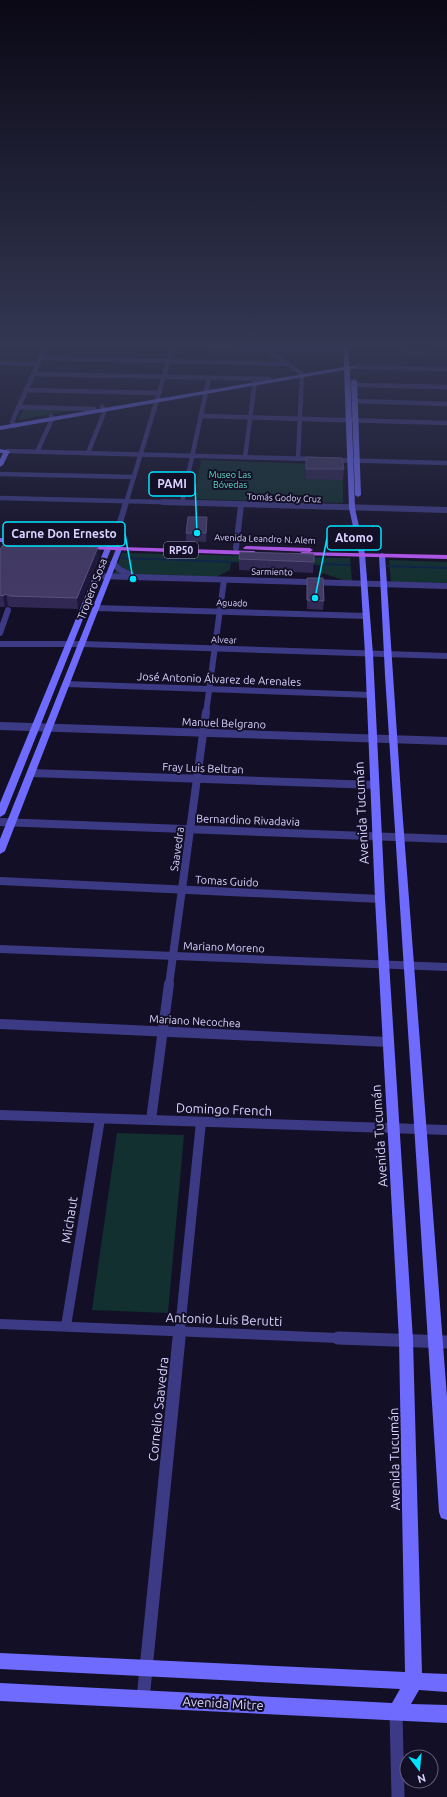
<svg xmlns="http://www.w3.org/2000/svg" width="447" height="1797" font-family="Ubuntu,sans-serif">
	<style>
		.green { fill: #12302f }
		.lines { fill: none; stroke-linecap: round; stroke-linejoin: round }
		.stream { stroke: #0c2248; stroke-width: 2 }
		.street-far4 { stroke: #3d3a85; stroke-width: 4.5 }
		.street-far3 { stroke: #3d3a85; stroke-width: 6 }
		.street-far2 { stroke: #3d3a85; stroke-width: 8 }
		.street-far1 { stroke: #3d3a85; stroke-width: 10 }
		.street { stroke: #3d3a85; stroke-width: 13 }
		.secondary { fill: #6f6bff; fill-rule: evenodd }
		.primary { fill: #c25bff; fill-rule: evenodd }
		.wall { fill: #312854 }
		.shaded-wall { fill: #1d163a }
		.building { fill: #433a66; stroke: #5a527e }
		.labels { text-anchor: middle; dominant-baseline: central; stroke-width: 4; stroke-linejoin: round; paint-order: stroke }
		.far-park-label { font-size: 9px; fill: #5fe0c0; stroke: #130f26 }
		.far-street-label { font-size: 9px; fill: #d9d4ff; stroke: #130f26 }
		.shield { fill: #130f26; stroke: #9e99be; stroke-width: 1 }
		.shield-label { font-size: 10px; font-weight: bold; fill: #d9d4ff }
		.street-label { font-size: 11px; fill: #d9d4ff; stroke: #130f26 }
		.near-street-label { font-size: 13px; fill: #d9d4ff; stroke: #130f26 }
		.leader { fill: none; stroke: #00e5ff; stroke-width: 1.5 }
		.callout-dot { fill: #00e5ff; stroke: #130f26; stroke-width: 1.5 }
		.callout { fill: #130f26; stroke: #00e5ff; stroke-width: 1.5 }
		.callout-label { font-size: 12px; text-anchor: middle; font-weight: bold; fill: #d9d4ff }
	</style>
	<rect width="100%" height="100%" fill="#130f26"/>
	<g class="green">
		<polygon points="24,409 75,410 18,420"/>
		<polygon points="201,460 343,465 343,503 194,499"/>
		<polygon points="122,553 350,558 352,581 346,581 322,573 321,565 231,562 230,570 214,578 114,574"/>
		<polygon points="389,560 447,562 447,583 391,582"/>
		<polygon points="117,1133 184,1135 168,1313 92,1310"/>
	</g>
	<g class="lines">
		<g class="stream">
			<polyline points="122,558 233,562"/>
			<polyline points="321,564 350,565"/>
			<polyline points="387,566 447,568"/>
		</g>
		<g class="street-far4">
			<polyline points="304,341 304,350"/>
			<polyline points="396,341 447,342"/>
			<polyline points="400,341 402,352 418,354 425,353 423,341"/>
			<polyline points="47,343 346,351"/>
			<polyline points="265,349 302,374 298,459"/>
			<polyline points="40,358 288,364"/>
			<polyline points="0,363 37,364"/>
			<polyline points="354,367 447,369"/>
			<polyline points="33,374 269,379"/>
			<polyline points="354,385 447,387"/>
			<polyline points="26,390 159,393"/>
			<polyline points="355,401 447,404"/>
			<polyline points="18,407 94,409"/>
			<polyline points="201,416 447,423"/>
			<polyline points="15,426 12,422 48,341"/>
			<polyline points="7,451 316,459"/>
			<polyline points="37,452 52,419 51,416"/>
			<polyline points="88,453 105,410 102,407"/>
			<polyline points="245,457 255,381"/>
			<polyline points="332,460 447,463"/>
			<polyline points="0,474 134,477"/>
			<polyline points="0,498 200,503"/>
			<polyline points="126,503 174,343"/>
			<polyline points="182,503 209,378"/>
		</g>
		<g class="street-far3">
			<polyline points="163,502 447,510"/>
			<polyline points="114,543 126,502"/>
			<polyline points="236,548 241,505"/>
			<polyline points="113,563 120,570 133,576"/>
			<polyline points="97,576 447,586"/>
			<polyline points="96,608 367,616"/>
			<polyline points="0,633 8,610"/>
			<polyline points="0,644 82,644 447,656"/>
			<polyline points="66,684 371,695"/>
			<polyline points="206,713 224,580"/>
		</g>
		<g class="street-far2">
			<polyline points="0,726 447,741"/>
			<polyline points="31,773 375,785"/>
			<polyline points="0,822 447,839"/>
			<polyline points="0,881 380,899"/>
			<polyline points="0,949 447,967"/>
			<polyline points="169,985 206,712"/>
		</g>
		<g class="street-far1">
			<polyline points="0,1024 388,1042"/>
			<polyline points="0,1115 447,1130"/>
			<polyline points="151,1120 169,984"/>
			<polyline points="0,1324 362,1339"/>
			<polyline points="66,1326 100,1119"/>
			<polyline points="179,1339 201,1122"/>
		</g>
		<g class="street">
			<polyline points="338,1338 447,1342"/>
			<polyline points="143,1699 179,1338"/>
			<polyline points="396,1712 398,1797"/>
		</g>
		<g class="secondary">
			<polygon points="344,341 348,341 349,366 356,367 350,369 355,508 365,554 373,654 385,899 413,1340 422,1673 447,1674 447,1692 419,1690 411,1704 447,1705 447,1723 0,1701 0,1683 392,1703 400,1689 0,1669 0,1653 405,1672 399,1340 375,899 365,654 359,554 349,508 344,370 0,430 0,426 344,367"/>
			<polygon points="354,379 357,381 361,495 358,497 355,495 351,381"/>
			<polygon points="0,449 10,451 3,465 0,467 0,459 3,453 0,453"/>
			<polygon points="112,542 116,542 122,549 5,851 0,854 0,839 116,549 114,547 111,549 5,814 0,817 0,803 105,548"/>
			<polygon points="382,553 385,555 401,794 447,1397 447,1520 441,1518 439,1512 385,675 379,555"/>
		</g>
		<g class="primary">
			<polygon points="0,538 94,541 97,543 94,545 0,542"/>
			<polygon points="86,546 254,551 257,553 254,555 84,549 83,548"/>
			<polygon points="246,546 310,548 313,550 310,552 244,549 243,548"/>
			<polygon points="302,552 447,555 447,559 300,555 300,553"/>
		</g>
	</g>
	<g class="wall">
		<polygon points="306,457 344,469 343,480 306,479"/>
		<polygon points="207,525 206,542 186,541 186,533"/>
		<polygon points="0,549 99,558 78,609 11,607 8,606 5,607 0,607"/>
		<polygon points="314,554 313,573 239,570 239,559"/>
		<polygon points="307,578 324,601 323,610 307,609"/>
	</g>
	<g class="shaded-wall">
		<polygon points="207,517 207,525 206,542 206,533"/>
		<polygon points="98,547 99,558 78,609 77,598"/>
		<polygon points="6,594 8,606 5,607 3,596"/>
	</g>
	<g class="building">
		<polygon points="306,457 342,458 344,469 306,469"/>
		<polygon points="188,517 207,517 206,533 186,533"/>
		<polygon points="3,545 98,547 77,598 10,596 6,594 3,596 0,595 0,549"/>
		<polygon points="240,552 314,554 314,562 239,559"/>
		<polygon points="307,578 323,578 324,601 307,600"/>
	</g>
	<linearGradient id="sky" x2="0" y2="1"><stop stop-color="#0a0815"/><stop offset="0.58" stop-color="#333752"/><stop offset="1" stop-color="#333752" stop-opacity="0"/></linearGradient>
	<rect width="447" height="593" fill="url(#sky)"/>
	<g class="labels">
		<g class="far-park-label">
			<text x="230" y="475">Museo Las<tspan x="230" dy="10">Bóvedas</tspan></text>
		</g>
		<g class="far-street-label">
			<text transform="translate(284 498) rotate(2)">Tomás Godoy Cruz</text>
			<text transform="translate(265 539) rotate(2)">Avenida Leandro N. Alem</text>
			<text transform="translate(272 572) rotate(1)">Sarmiento</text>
			<text transform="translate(232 603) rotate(2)">Aguado</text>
			<text transform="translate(224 640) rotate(2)">Alvear</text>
		</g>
		<rect class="shield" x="164" y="542" width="34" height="16" rx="3"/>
		<g class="shield-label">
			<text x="181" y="550">RP50</text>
		</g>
		<g class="street-label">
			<text transform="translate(92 589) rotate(-69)">Tropero Sosa</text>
			<text transform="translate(219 679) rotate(2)">José Antonio Álvarez de Arenales</text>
			<text transform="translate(224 723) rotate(2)">Manuel Belgrano</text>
			<text transform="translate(203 768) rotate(2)">Fray Luis Beltran</text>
			<text transform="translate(248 820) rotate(2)">Bernardino Rivadavia</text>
			<text transform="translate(177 849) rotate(-82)">Saavedra</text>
			<text transform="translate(227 881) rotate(3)">Tomas Guido</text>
			<text transform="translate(224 947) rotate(2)">Mariano Moreno</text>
			<text transform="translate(195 1021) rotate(3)">Mariano Necochea</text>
		</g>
		<g class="near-street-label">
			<text transform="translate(361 813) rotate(-93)">Avenida Tucumán</text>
			<text transform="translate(224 1109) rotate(2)">Domingo French</text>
			<text transform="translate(379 1136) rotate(-94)">Avenida Tucumán</text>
			<text transform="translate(69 1220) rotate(-81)">Michaut</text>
			<text transform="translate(224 1319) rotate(2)">Antonio Luis Berutti</text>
			<text transform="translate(158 1409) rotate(-84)">Cornelio Saavedra</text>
			<text transform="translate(394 1459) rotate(-91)">Avenida Tucumán</text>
			<text transform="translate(223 1703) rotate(3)">Avenida Mitre</text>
		</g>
	</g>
	<path class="leader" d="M197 533L195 484M133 579L125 534M315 598L327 538"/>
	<g class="callout-dot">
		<circle cx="197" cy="533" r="4"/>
		<circle cx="133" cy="579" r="4"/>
		<circle cx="315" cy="598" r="4"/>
	</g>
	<g class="callout">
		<rect x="149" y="472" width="46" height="24" rx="4"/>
		<rect x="3" y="522" width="122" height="24" rx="4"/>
		<rect x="327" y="526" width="54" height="24" rx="4"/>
	</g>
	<g class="callout-label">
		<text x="172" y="488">PAMI</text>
		<text x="64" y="538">Carne Don Ernesto</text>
		<text x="354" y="542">Atomo</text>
	</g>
	<g transform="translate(419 1769) rotate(164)"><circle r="19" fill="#130f26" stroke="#625e7d"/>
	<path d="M0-3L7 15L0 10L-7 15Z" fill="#00e5ff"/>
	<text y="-6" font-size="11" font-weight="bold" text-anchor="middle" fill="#d9d4ff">N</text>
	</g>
</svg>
